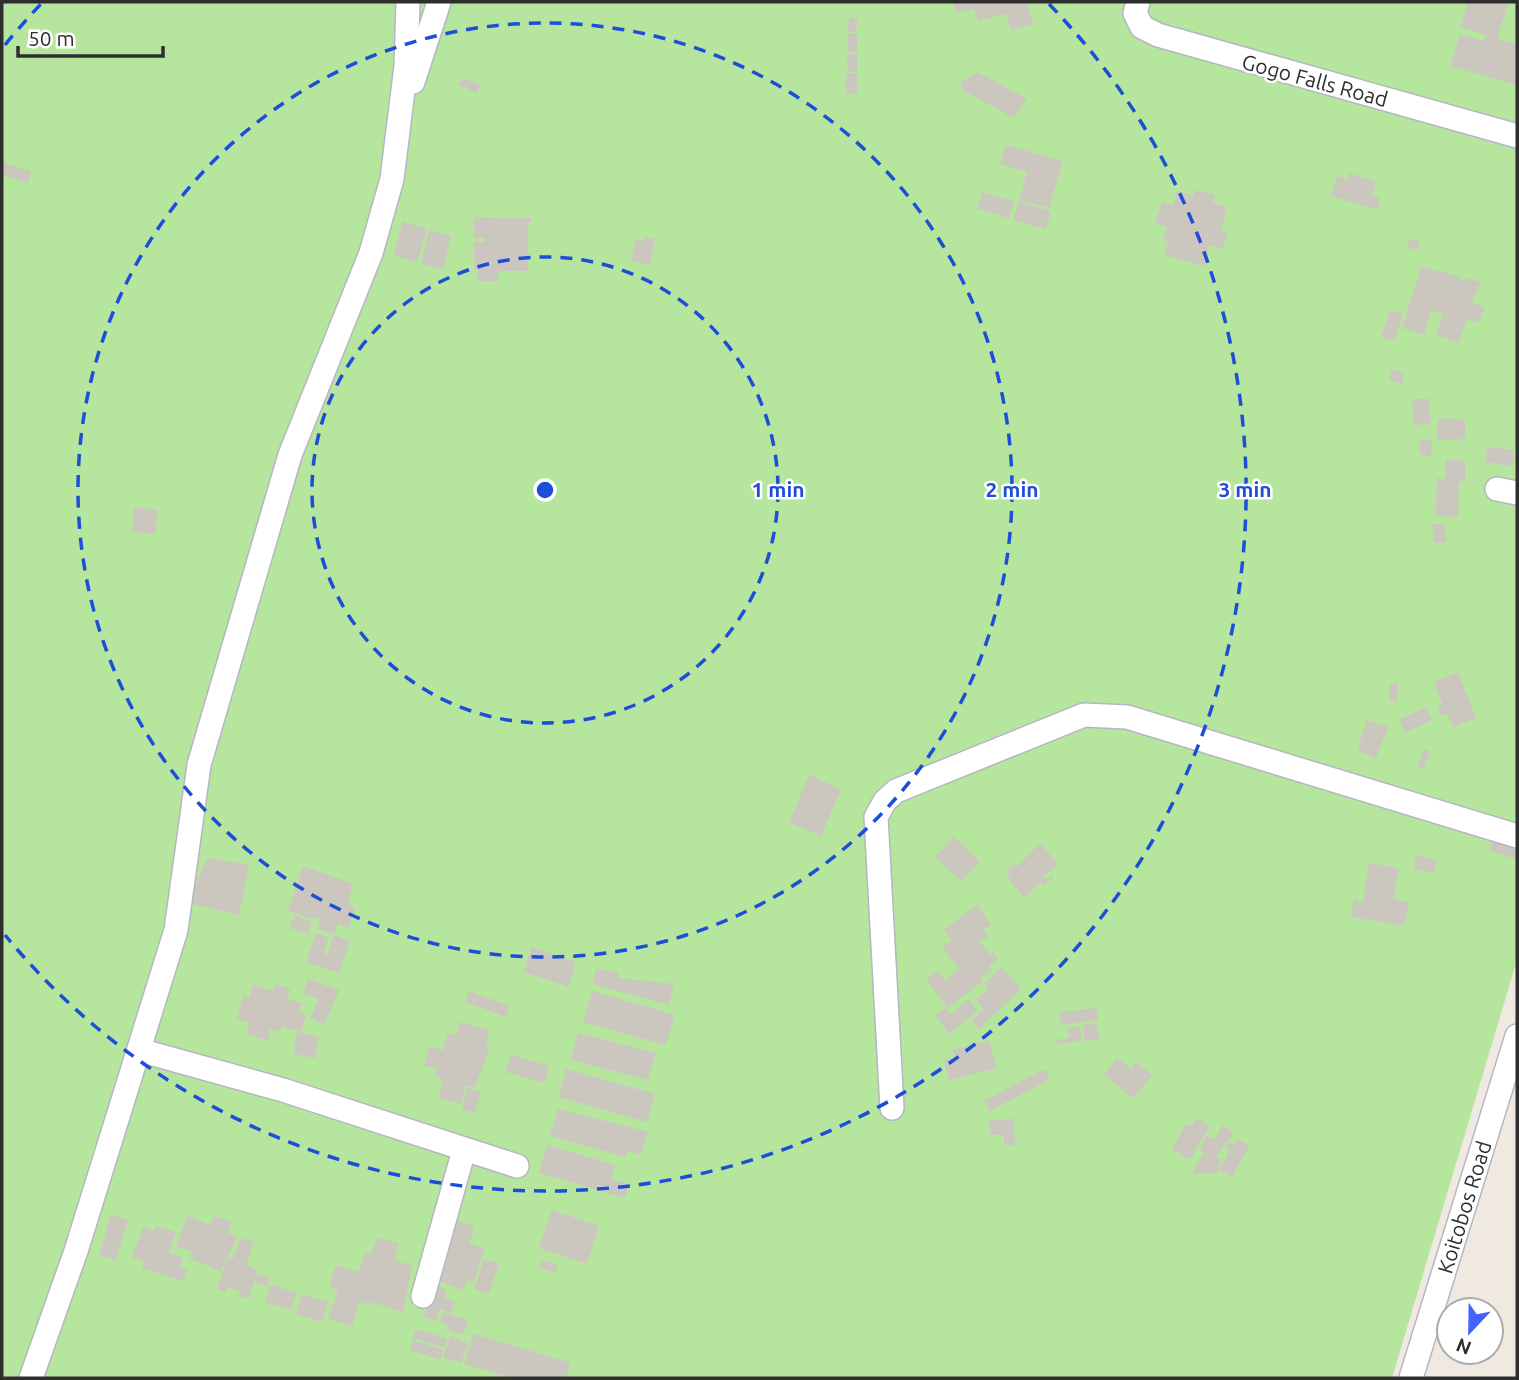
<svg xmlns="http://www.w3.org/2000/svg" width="1519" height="1380" font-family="Ubuntu,sans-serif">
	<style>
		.garden { fill: #b6e59e }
		.building { fill: #cbc7bf }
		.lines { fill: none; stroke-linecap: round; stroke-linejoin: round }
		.minor-casing { stroke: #b4b7c1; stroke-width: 26 }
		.minor { stroke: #fff; stroke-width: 23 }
		.ring { fill: none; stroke: #1d4ed8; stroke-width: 3.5; stroke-dasharray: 12 9 }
		.labels { text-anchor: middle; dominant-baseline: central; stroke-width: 5; stroke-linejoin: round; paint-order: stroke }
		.street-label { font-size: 21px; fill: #2e2e2e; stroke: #fff }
		.centre { fill: #1d4ed8; stroke: #fff; stroke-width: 3.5 }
		.ring-label { font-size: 21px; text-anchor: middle; font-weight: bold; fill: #1d4ed8; stroke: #fff; stroke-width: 5; stroke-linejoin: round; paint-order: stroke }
	</style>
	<rect width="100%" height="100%" fill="#efe9e1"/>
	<polygon class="garden" points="2,2 1517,2 1517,960 1392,1378 2,1378"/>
	<g class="building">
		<polygon points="953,2 1027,2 1033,24 1011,30 1006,14 978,21 974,9 956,13"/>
		<polygon points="1468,2 1509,2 1497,39 1517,44 1517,85 1450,66 1460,34 1484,41 1486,35 1460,27"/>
		<polygon points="849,17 858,18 856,32 848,31"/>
		<rect x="848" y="33" width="9" height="19"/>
		<polygon points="847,54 857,54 857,72 848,72"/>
		<polygon points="978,72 1027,99 1014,118 962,90 960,83"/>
		<polygon points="846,73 858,73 857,94 846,94"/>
		<polygon points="462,78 480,85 477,93 459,85"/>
		<polygon points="1006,145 1063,161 1049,208 1019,200 1027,172 1000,164"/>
		<polygon points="2,162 31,172 28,183 2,175"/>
		<polygon points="1349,173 1376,181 1372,196 1380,198 1377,210 1331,196 1337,176 1348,179"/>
		<polygon points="1195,190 1215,195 1213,203 1227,207 1221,230 1228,232 1223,249 1210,245 1204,266 1165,255 1168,242 1163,241 1167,227 1155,223 1162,202 1173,205 1177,191 1193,196"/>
		<polygon points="982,192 1014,201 1009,218 977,209"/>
		<polygon points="1018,202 1051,211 1046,229 1013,220"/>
		<polygon points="474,217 531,218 531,223 528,223 528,271 498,271 498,281 478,281 478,269 474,269 474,242 485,242 485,238 474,238"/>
		<polygon points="403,221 427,229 417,262 393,255"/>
		<polygon points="429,230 451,236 443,269 421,264"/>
		<polygon points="644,237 655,239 650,265 631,261 635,240 643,241"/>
		<polygon points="1410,239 1420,242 1416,250 1407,247"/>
		<polygon points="1421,267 1460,276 1459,281 1462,282 1463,278 1481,282 1472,303 1484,307 1479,323 1467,319 1459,343 1436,335 1443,314 1431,310 1424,335 1402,328"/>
		<polygon points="1390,310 1403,314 1394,341 1381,337"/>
		<polygon points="1392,369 1404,373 1401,384 1389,380"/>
		<polygon points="1412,399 1429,399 1431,424 1414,425"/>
		<polygon points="1438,418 1465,420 1465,439 1437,440"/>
		<polygon points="1420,439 1432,440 1431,456 1419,454"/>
		<polygon points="1487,447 1513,450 1514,466 1485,462"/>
		<polygon points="1446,460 1465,461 1465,481 1459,481 1458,517 1435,516 1437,478 1445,479"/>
		<polygon points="134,507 158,510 155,534 132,532"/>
		<polygon points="1432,524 1444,524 1446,542 1434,543"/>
		<polygon points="1458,672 1476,718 1453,727 1447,713 1440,716 1437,707 1443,705 1434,682"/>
		<rect x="1389" y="683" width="8" height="18"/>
		<polygon points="1426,707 1432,720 1405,733 1399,720"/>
		<polygon points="1367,720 1388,727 1376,758 1357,751"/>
		<polygon points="1424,749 1430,751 1424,769 1418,767"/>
		<polygon points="809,775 841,789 821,836 789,823"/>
		<polygon points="954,837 980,861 961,881 935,857"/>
		<polygon points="1494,837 1517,845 1515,859 1489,850"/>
		<polygon points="1040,843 1058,864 1043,877 1047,880 1052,875 1054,877 1043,886 1041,883 1024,897 1007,878 1010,875 1006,870 1014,864 1016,867"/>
		<polygon points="1416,855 1437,860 1434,873 1414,869"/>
		<polygon points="207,858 249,865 239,915 188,903"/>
		<polygon points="1369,863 1399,868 1393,899 1409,902 1404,926 1351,917 1354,900 1363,902"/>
		<polygon points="303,866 352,883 349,905 355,908 349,928 338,924 334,934 317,929 320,919 314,917 314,920 288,911"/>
		<polygon points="977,905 991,924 983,930 988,936 980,942 990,955 993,952 998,959 989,966 992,970 981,978 983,981 948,1008 926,980 938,971 945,980 959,969 942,947 952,940 944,930"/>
		<polygon points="294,916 312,922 308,934 290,928"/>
		<polygon points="316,933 329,938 323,953 327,955 334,935 350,941 339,973 306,962"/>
		<polygon points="531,947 576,962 568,987 524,972"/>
		<polygon points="1001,967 1021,989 979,1029 971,1021 984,1009 976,1000 988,989 984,984"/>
		<polygon points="596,969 618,972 618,978 674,984 669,1005 593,984"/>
		<polygon points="308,979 339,990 325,1024 310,1018 319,999 303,994"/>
		<polygon points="275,984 290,989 287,999 302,1003 299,1012 306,1014 301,1032 282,1027 280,1032 270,1029 268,1040 246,1034 249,1023 237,1019 243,996 249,998 253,985 273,991"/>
		<polygon points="469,991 510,1006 506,1017 465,1002"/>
		<polygon points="592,991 675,1015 666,1045 583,1022"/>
		<polygon points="969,999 978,1011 949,1034 935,1015 945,1008 950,1014"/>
		<polygon points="1096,1008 1098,1020 1061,1025 1059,1012"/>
		<polygon points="460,1022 489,1030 486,1045 490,1046 475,1088 466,1085 461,1104 438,1098 443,1079 434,1076 436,1069 424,1065 429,1047 443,1050 447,1033 456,1035"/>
		<polygon points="1097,1024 1099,1040 1084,1041 1083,1025"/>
		<polygon points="1080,1026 1082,1040 1056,1044 1055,1040 1069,1038 1068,1028"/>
		<polygon points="297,1032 319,1037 315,1058 293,1054"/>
		<polygon points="578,1033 656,1053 648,1080 571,1060"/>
		<polygon points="989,1040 997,1068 949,1080 944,1060 955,1057 952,1050"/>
		<polygon points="511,1055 549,1066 544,1083 506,1072"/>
		<polygon points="1117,1058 1131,1069 1136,1062 1152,1075 1133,1098 1104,1075"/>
		<polygon points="566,1069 655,1094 647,1122 559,1097"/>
		<polygon points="1044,1069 1050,1079 990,1111 984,1101"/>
		<polygon points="468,1088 481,1092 475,1113 461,1109"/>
		<polygon points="558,1109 648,1132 641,1155 628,1151 626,1157 550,1136"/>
		<polygon points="1196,1118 1210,1126 1190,1160 1172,1149 1186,1124 1191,1127"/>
		<polygon points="1014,1119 1015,1145 1004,1145 1004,1135 990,1135 989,1120"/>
		<polygon points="1223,1125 1234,1133 1216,1157 1221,1160 1217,1174 1192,1173 1203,1153 1200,1149 1207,1135 1214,1139"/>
		<polygon points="1238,1139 1250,1145 1232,1177 1219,1170 1230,1150 1226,1148 1229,1142 1234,1145"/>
		<polygon points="547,1145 615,1165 611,1179 629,1184 625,1198 539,1173"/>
		<polygon points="552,1210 599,1226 587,1264 539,1248"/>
		<polygon points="111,1215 128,1220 116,1260 99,1255"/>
		<polygon points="187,1216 211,1225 214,1216 232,1222 228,1233 238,1236 221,1271 190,1259 193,1252 176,1246"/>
		<polygon points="454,1219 475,1227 469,1243 485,1249 473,1283 467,1280 463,1290 432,1279"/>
		<polygon points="156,1226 176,1232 169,1253 183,1257 180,1267 187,1269 183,1281 142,1268 144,1261 132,1257 143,1227 154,1231"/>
		<polygon points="377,1237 399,1244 394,1260 412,1266 403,1312 371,1302 370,1305 359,1302 352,1326 328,1319 338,1289 329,1286 336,1265 359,1272 365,1253 371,1254"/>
		<polygon points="241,1238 254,1242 246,1265 258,1270 248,1299 238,1296 240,1291 227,1287 225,1292 217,1289 228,1258 233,1259"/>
		<polygon points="484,1259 499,1264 489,1294 474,1289"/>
		<polygon points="542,1260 558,1265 555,1273 540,1268"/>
		<polygon points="258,1274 270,1278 267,1286 255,1283"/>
		<polygon points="270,1284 297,1293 291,1310 265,1302"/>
		<polygon points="433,1285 446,1289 444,1297 455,1301 451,1313 440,1309 436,1321 423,1316"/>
		<polygon points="302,1295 328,1302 322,1322 296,1314"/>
		<polygon points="443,1312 468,1320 463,1335 446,1329 448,1325 440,1322"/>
		<polygon points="416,1329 447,1339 444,1348 413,1338"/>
		<polygon points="473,1334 571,1363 566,1378 512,1378 464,1364"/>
		<polygon points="450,1336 468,1343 461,1363 443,1357"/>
		<polygon points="413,1340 443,1350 440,1360 410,1350"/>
	</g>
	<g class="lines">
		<defs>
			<g id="minor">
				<polyline points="1138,2 1135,13 1142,27 1158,35 1517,136"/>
				<polyline points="413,82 439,2"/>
				<polyline points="1497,489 1517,493"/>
				<polyline points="139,1050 283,1090 517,1166"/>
				<polyline points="892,1108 876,817 885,801 896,791 1084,715 1127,717 1517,836"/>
				<polyline points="423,1296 464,1150"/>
				<polyline points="31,1378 76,1251 176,930 199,765 290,455 371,253 392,179 406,66 408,2"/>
				<polyline points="1411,1378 1517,1036"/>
			</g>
		</defs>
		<use href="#minor" class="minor-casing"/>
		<use href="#minor" class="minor"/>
	</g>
	<g class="ring">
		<circle cx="545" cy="490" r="233"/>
		<circle cx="545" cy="490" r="467"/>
		<path d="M5 45A700 700 0 0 1 41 4M1049 4A700 700 0 1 1 5 935"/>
	</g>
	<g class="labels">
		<g class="street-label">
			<text transform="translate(1315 80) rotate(15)">Gogo Falls Road</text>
			<text transform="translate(1464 1207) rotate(-73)">Koitobos Road</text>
		</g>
	</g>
	<circle cx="545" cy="490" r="10" class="centre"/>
	<g class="ring-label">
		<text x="778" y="497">1 min</text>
		<text x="1012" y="497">2 min</text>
		<text x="1245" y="497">3 min</text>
	</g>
	<rect width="1519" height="1380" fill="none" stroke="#2e2e2e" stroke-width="7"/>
	<g transform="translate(1470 1331) rotate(202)"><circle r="33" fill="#ffffff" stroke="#ababab" stroke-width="2"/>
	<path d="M0-5L12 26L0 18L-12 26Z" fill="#4264fb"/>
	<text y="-10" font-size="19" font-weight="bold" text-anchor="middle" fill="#2e2e2e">N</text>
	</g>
	<path d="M18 46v10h145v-10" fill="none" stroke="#2e2e2e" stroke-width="3.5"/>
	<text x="28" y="46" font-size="21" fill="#2e2e2e" stroke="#ffffff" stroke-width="5" paint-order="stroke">50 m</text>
</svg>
